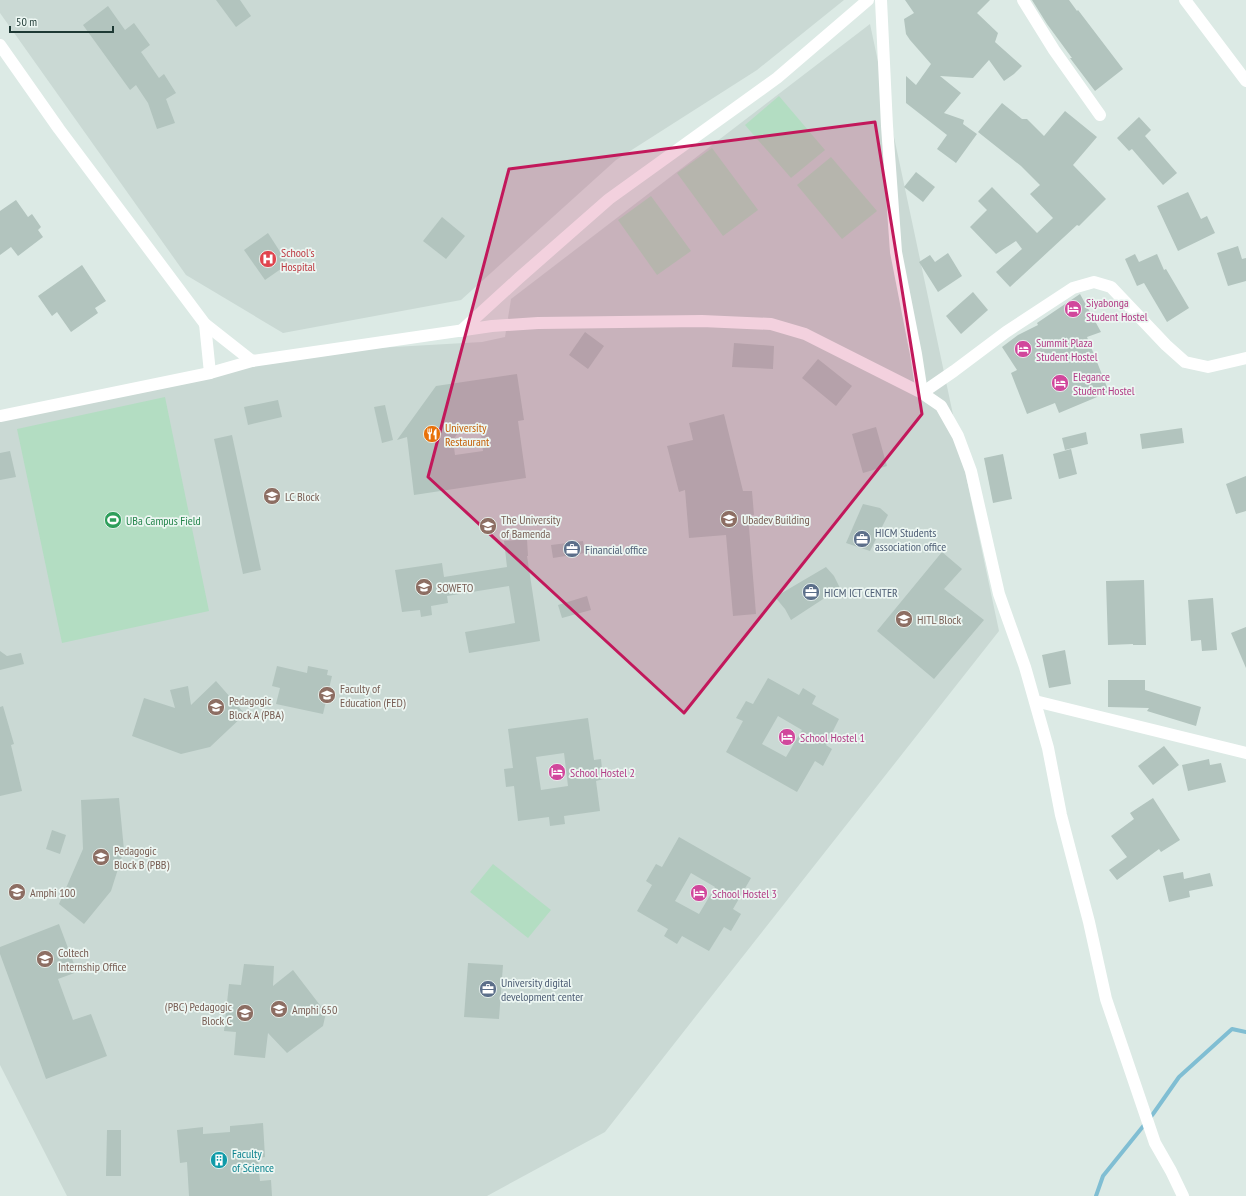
<svg xmlns="http://www.w3.org/2000/svg" width="1246" height="1196" font-family="'PT Sans Narrow',sans-serif">
	<style>
		.built { fill: #cad9d4 }
		.pitch { fill: #b3ddc2 }
		.lines { fill: none; stroke-linecap: round; stroke-linejoin: round }
		.stream { stroke: #80bed3; stroke-width: 4 }
		.building { fill: #b2c4be; fill-rule: evenodd }
		.minor { stroke: #fff; stroke-width: 12 }
		.marked { fill: #c2185b; fill-opacity: 0.2; stroke: #c2185b; stroke-width: 3; stroke-linejoin: round }
		.labels { text-anchor: middle; dominant-baseline: central; stroke-width: 3.5; stroke-linejoin: round; paint-order: stroke }
		.health-label { font-size: 12px; fill: #be3a42; stroke: #ecf6f2; text-anchor: start }
		.hotel-label { font-size: 12px; fill: #b23c85; stroke: #ecf6f2; text-anchor: start }
		.food-label { font-size: 12px; fill: #c56008; stroke: #ecf6f2; text-anchor: start }
		.education-label { font-size: 12px; fill: #785e54; stroke: #ecf6f2; text-anchor: start }
		.leisure-label { font-size: 12px; fill: #27864d; stroke: #ecf6f2; text-anchor: start }
		.service-label { font-size: 12px; fill: #4e5e75; stroke: #ecf6f2; text-anchor: start }
		.culture-label { font-size: 12px; fill: #0d838f; stroke: #ecf6f2; text-anchor: start }
	</style>
	<rect width="100%" height="100%" fill="#dceae5"/>
	<g class="built">
		<polygon points="0,0 844,0 757,70 616,160 461,300 283,333 186,275 0,13"/>
		<polygon points="870,24 999,631 703,1007 605,1132 487,1196 67,1196 0,1065 0,421 323,351 482,342 505,337 511,299"/>
	</g>
	<g class="pitch">
		<polygon points="779,96 825,150 791,178 745,125"/>
		<polygon points="712,148 758,210 723,236 677,173"/>
		<polygon points="831,157 877,211 842,239 797,185"/>
		<polygon points="651,196 691,251 657,275 618,220"/>
		<polygon points="165,397 209,611 62,643 17,429"/>
		<polygon points="493,864 551,910 528,938 470,892"/>
	</g>
	<g class="lines">
		<polyline class="stream" points="1096,1196 1103,1176 1153,1114 1179,1077 1232,1029 1246,1032"/>
	</g>
	<g class="building">
		<polygon points="216,0 240,0 251,16 236,27"/>
		<polygon points="905,0 990,0 977,13 998,33 995,42 1022,66 1014,74 1004,81 989,60 973,78 940,76 961,93 944,113 964,120 963,124 977,134 956,163 937,149 947,135 906,103 906,76 916,85 931,64 910,40 906,34 904,19 914,13"/>
		<polygon points="1032,0 1069,0 1077,11 1078,10 1123,69 1095,91 1070,58 1072,58 1047,24"/>
		<polygon points="108,6 125,30 134,23 150,45 141,52 159,78 164,74 176,93 166,99 175,123 157,129 148,103 136,85 130,90 83,25"/>
		<polygon points="1002,103 1022,119 1027,119 1044,136 1065,111 1097,137 1073,165 1106,199 1079,226 1077,225 1010,287 996,272 1022,249 1016,241 996,254 970,227 987,210 978,201 992,187 1037,233 1053,218 1030,194 1040,185 1021,166 978,132"/>
		<polygon points="1139,117 1151,130 1145,136 1177,173 1163,185 1132,149 1129,151 1117,138"/>
		<polygon points="916,172 935,187 923,202 904,187"/>
		<polygon points="1188,192 1201,219 1207,216 1215,233 1178,251 1157,206"/>
		<polygon points="16,200 28,217 32,214 41,227 38,230 43,237 18,256 11,247 0,255 0,211"/>
		<polygon points="442,217 465,236 446,259 423,241"/>
		<polygon points="268,233 288,264 265,280 244,250"/>
		<polygon points="1238,246 1242,259 1246,258 1246,281 1228,286 1217,253"/>
		<polygon points="948,253 962,276 938,292 919,262 930,255 935,262"/>
		<polygon points="1135,254 1139,262 1157,254 1164,270 1166,269 1189,308 1167,322 1144,283 1137,286 1125,259"/>
		<polygon points="82,265 106,301 95,308 98,313 71,332 57,312 52,316 38,296"/>
		<polygon points="973,292 988,310 961,334 946,316"/>
		<polygon points="1080,294 1101,332 1087,337 1109,392 1059,413 1055,403 1027,414 1011,373 1017,370 1002,347 1018,335 1038,325 1037,323"/>
		<polygon points="585,332 604,346 588,369 569,355"/>
		<polygon points="734,343 774,346 773,369 732,367"/>
		<polygon points="818,359 852,386 836,406 802,378"/>
		<path d="M517 374 524 420 518 421 526 478 414 495 407 437 397 440 436 386ZM480 426 483 451 455 455 453 440 461 429Z"/>
		<polygon points="278,400 282,417 248,425 244,407"/>
		<polygon points="385,405 393,440 382,443 374,407"/>
		<polygon points="724,414 743,491 752,491 754,515 748,515 756,614 733,616 726,535 689,538 685,490 679,492 667,446 693,440 689,423"/>
		<polygon points="876,427 887,466 863,473 852,434"/>
		<polygon points="1182,428 1184,443 1142,449 1140,434"/>
		<polygon points="1086,432 1088,444 1065,450 1062,438"/>
		<polygon points="232,435 261,570 243,574 214,439"/>
		<polygon points="1071,449 1077,474 1059,479 1053,454"/>
		<polygon points="10,451 16,477 0,480 0,453"/>
		<polygon points="1003,454 1012,499 993,503 984,458"/>
		<polygon points="1246,476 1246,511 1236,514 1226,484"/>
		<polygon points="863,504 880,508 888,515 870,551 846,543"/>
		<polygon points="527,539 528,556 527,556 540,641 469,653 465,632 515,623 509,586 447,596 448,603 431,606 432,615 421,617 420,610 402,612 395,570 442,563 444,577 507,567 504,541"/>
		<polygon points="583,541 585,553 553,558 551,545"/>
		<polygon points="942,552 962,569 944,589 984,620 934,679 877,631"/>
		<polygon points="826,567 834,576 840,588 791,620 785,609 775,597"/>
		<polygon points="1144,580 1146,645 1133,645 1133,644 1108,645 1106,581"/>
		<polygon points="587,596 591,610 562,618 558,605"/>
		<polygon points="1213,598 1217,650 1202,651 1201,640 1191,641 1188,600"/>
		<polygon points="1246,627 1246,668 1231,633"/>
		<polygon points="1065,650 1071,684 1049,688 1042,655"/>
		<polygon points="0,651 7,656 21,653 24,664 0,670"/>
		<polygon points="277,666 307,673 308,666 328,670 327,675 332,676 323,714 276,704 280,688 272,686"/>
		<path d="M768 678 799 695 803 688 816 696 812 704 839 719 826 745 832 749 823 766 815 761 797 792 726 752 743 721 736 718 746 701 753 704ZM778 716 802 730 786 757 762 744Z"/>
		<polygon points="1108,680 1145,680 1145,690 1201,707 1196,726 1147,711 1149,708 1108,707"/>
		<polygon points="216,681 245,714 210,747 181,754 132,736 144,698 175,708 170,690 188,686 191,705"/>
		<polygon points="3,706 14,744 11,745 22,791 0,796 0,707"/>
		<path d="M588 718 594 760 601 759 603 779 596 781 600 811 564 816 565 824 550 826 549 817 518 821 514 786 506 787 504 769 513 768 508 729ZM564 753 568 786 541 790 536 757Z"/>
		<polygon points="1164,746 1179,765 1153,785 1138,766"/>
		<polygon points="1209,759 1210,765 1221,763 1226,782 1188,791 1182,765"/>
		<polygon points="119,798 124,850 111,891 84,924 59,904 83,849 81,800"/>
		<polygon points="1153,798 1180,840 1161,852 1159,849 1117,880 1109,870 1127,857 1111,836 1134,819 1130,813"/>
		<polygon points="52,830 66,835 60,854 46,849"/>
		<path d="M679 837 751 878 733 909 741 914 731 931 724 927 709 951 682 936 677 944 664 936 668 929 637 911 652 885 646 881 656 864 662 867ZM691 873 715 887 699 914 675 901Z"/>
		<polygon points="1183,872 1184,879 1210,873 1213,886 1189,891 1190,897 1169,902 1163,876"/>
		<polygon points="59,924 77,972 58,979 73,1020 91,1014 107,1056 46,1079 0,954 0,947"/>
		<polygon points="468,963 503,965 499,1019 464,1017"/>
		<polygon points="244,964 274,966 273,986 293,970 326,1013 323,1026 287,1053 268,1033 265,1058 234,1055 236,1032 224,1031 229,984 241,985"/>
		<polygon points="263,1123 265,1157 258,1158 260,1181 271,1180 272,1196 189,1196 187,1162 180,1163 177,1130 203,1127 203,1134 230,1132 230,1126"/>
		<polygon points="107,1130 121,1130 121,1176 106,1176"/>
	</g>
	<g class="lines">
		<g class="minor">
			<polyline points="881,0 887,126 896,252 916,354 922,393"/>
			<polyline points="1023,0 1054,50 1100,115"/>
			<polyline points="1185,0 1246,81"/>
			<polyline points="0,45 59,129 205,324 252,361"/>
			<polyline points="205,324 210,373"/>
			<polyline points="461,331 519,278 609,199 777,78 868,0"/>
			<polyline points="922,393 954,371 1006,332 1073,288 1094,282 1111,287 1166,345 1185,362 1208,367 1246,358"/>
			<polyline points="0,416 210,373 252,361 492,326 538,323 702,321 771,324 805,334 922,393 941,406 958,436 971,471 999,594 1025,667 1048,748 1061,815 1089,922 1106,999 1155,1143 1171,1171 1183,1196"/>
			<polyline points="1035,701 1246,753"/>
		</g>
	</g>
	<path class="marked" d="M875 122 922 414 684 713 428 477 509 169Z"/>
	<defs>
		<symbol id="hospital-disc" viewBox="-11 -11 22 22"><circle r="9.5" fill="#e0444e" stroke="#ecf6f2"/><path d="M-5-5h3v3.5h4V-5h3V5h-3V1.5h-4V5h-3Z" fill="#fff"/></symbol>
		<symbol id="hotel-disc" viewBox="-11 -11 22 22"><circle r="9.5" fill="#d1479c" stroke="#ecf6f2"/><path d="M-6-4.5h1.5V1H6V5H4.5V3h-9V5H-6ZM-4 0a1.8 1.8 0 1 1 3.6 0ZM.5 0V-2.5h3Q6-2.5 6 0Z" fill="#fff"/></symbol>
		<symbol id="restaurant-disc" viewBox="-11 -11 22 22"><circle r="9.5" fill="#e8710a" stroke="#ecf6f2"/><path d="M-5-6h1v4h1v-4h1v4h1v-4h1v5L-1.5 .5V6h-2V.5L-5-1ZM5-6V6H3V1.5H1.5Q1.5-4 5-6Z" fill="#fff"/></symbol>
		<symbol id="university-disc" viewBox="-11 -11 22 22"><circle r="9.5" fill="#8d6e63" stroke="#ecf6f2"/><path d="M0-5L7-2L0 1L-7-2ZM-4 1L0 2.5L4 1V4Q0 6-4 4Z" fill="#fff"/></symbol>
		<symbol id="stadium-disc" viewBox="-11 -11 22 22"><circle r="9.5" fill="#2e9e5b" stroke="#ecf6f2"/><path d="M0-5a6.5 5 0 1 0 0 10a6.5 5 0 1 0 0-10ZM-3.5-1.8h7v3.6h-7Z" fill="#fff"/></symbol>
		<symbol id="office-disc" viewBox="-11 -11 22 22"><circle r="9.5" fill="#5c6f8a" stroke="#ecf6f2"/><path d="M-6-3h4V-5.5h4V-3h4V5H-6ZM-1-4.5V-3h2v-1.5ZM-6 0V1H6V0Z" fill="#fff"/></symbol>
		<symbol id="building-disc" viewBox="-11 -11 22 22"><circle r="9.5" fill="#0f9aa8" stroke="#ecf6f2"/><path d="M-4-6H4V6H1V3H-1V6H-4ZM-2.5-4.3h1.7v1.8h-1.7ZM.8-4.3h1.7v1.8H.8ZM-2.5-1h1.7V.8h-1.7ZM.8-1h1.7V.8H.8Z" fill="#fff"/></symbol>
	</defs>
	<g fill-rule="evenodd">
		<use href="#hospital-disc" x="258" y="249" width="20" height="20"/>
		<use href="#hotel-disc" x="1063" y="299" width="20" height="20"/>
		<use href="#hotel-disc" x="1013" y="339" width="20" height="20"/>
		<use href="#hotel-disc" x="1050" y="373" width="20" height="20"/>
		<use href="#restaurant-disc" x="422" y="424" width="20" height="20"/>
		<use href="#university-disc" x="262" y="486" width="20" height="20"/>
		<use href="#university-disc" x="719" y="509" width="20" height="20"/>
		<use href="#stadium-disc" x="103" y="510" width="20" height="20"/>
		<use href="#university-disc" x="478" y="516" width="20" height="20"/>
		<use href="#office-disc" x="852" y="529" width="20" height="20"/>
		<use href="#office-disc" x="562" y="539" width="20" height="20"/>
		<use href="#university-disc" x="414" y="577" width="20" height="20"/>
		<use href="#office-disc" x="801" y="582" width="20" height="20"/>
		<use href="#university-disc" x="894" y="609" width="20" height="20"/>
		<use href="#university-disc" x="317" y="685" width="20" height="20"/>
		<use href="#university-disc" x="206" y="697" width="20" height="20"/>
		<use href="#hotel-disc" x="777" y="727" width="20" height="20"/>
		<use href="#hotel-disc" x="547" y="762" width="20" height="20"/>
		<use href="#university-disc" x="91" y="847" width="20" height="20"/>
		<use href="#university-disc" x="7" y="882" width="20" height="20"/>
		<use href="#hotel-disc" x="689" y="883" width="20" height="20"/>
		<use href="#university-disc" x="35" y="949" width="20" height="20"/>
		<use href="#office-disc" x="478" y="979" width="20" height="20"/>
		<use href="#university-disc" x="269" y="999" width="20" height="20"/>
		<use href="#university-disc" x="235" y="1003" width="20" height="20"/>
		<use href="#building-disc" x="209" y="1150" width="20" height="20"/>
	</g>
	<g class="labels">
		<g class="health-label">
			<text x="281" y="252">School's<tspan x="281" dy="14">Hospital</tspan></text>
		</g>
		<g class="hotel-label">
			<text x="1086" y="302">Siyabonga<tspan x="1086" dy="14">Student Hostel</tspan></text>
			<text x="1036" y="342">Summit Plaza<tspan x="1036" dy="14">Student Hostel</tspan></text>
			<text x="1073" y="376">Elegance<tspan x="1073" dy="14">Student Hostel</tspan></text>
			<text x="800" y="737">School Hostel 1</text>
			<text x="570" y="772">School Hostel 2</text>
			<text x="712" y="893">School Hostel 3</text>
		</g>
		<g class="food-label">
			<text x="445" y="427">University<tspan x="445" dy="14">Restaurant</tspan></text>
		</g>
		<g class="education-label">
			<text x="285" y="496">LC Block</text>
			<text x="501" y="519">The University<tspan x="501" dy="14">of Bamenda</tspan></text>
			<text x="742" y="519">Ubadev Building</text>
			<text x="437" y="587">SOWETO</text>
			<text x="917" y="619">HITL Block</text>
			<text x="340" y="688">Faculty of<tspan x="340" dy="14">Education (FED)</tspan></text>
			<text x="229" y="700">Pedagogic<tspan x="229" dy="14">Block A (PBA)</tspan></text>
			<text x="114" y="850">Pedagogic<tspan x="114" dy="14">Block B (PBB)</tspan></text>
			<text x="30" y="892">Amphi 100</text>
			<text x="58" y="952">Coltech<tspan x="58" dy="14">Internship Office</tspan></text>
			<text x="232" y="1006" text-anchor="end">(PBC) Pedagogic<tspan x="232" dy="14">Block C</tspan></text>
			<text x="292" y="1009">Amphi 650</text>
		</g>
		<g class="leisure-label">
			<text x="126" y="520">UBa Campus Field</text>
		</g>
		<g class="service-label">
			<text x="875" y="532">HICM Students<tspan x="875" dy="14">association office</tspan></text>
			<text x="585" y="549">Financial office</text>
			<text x="824" y="592">HICM ICT CENTER</text>
			<text x="501" y="982">University digital<tspan x="501" dy="14">development center</tspan></text>
		</g>
		<g class="culture-label">
			<text x="232" y="1153">Faculty<tspan x="232" dy="14">of Science</tspan></text>
		</g>
	</g>
	<path d="M10 26v6h103v-6" fill="none" stroke="#1e3934" stroke-width="2"/>
	<text x="16" y="26" font-size="12" fill="#1e3934" stroke="#ecf6f2" stroke-width="3" paint-order="stroke">50 m</text>
</svg>
